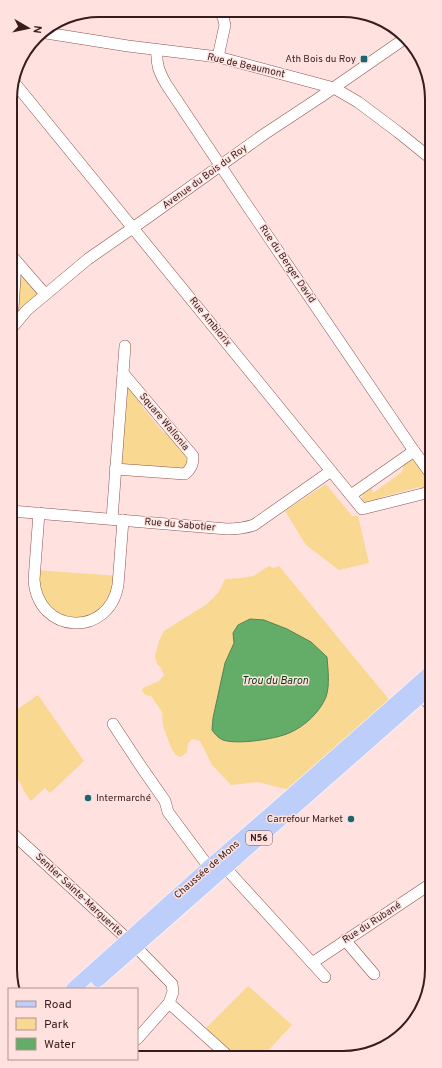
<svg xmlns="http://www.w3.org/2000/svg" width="442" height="1068" font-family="Overpass,sans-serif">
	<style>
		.green { fill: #f9d892; fill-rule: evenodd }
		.water { fill: #64ad69; stroke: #568252 }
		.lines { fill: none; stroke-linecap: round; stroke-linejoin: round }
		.minor-casing { stroke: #8e524d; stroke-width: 12 }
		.major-casing { stroke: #fff; stroke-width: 15 }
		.minor { stroke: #fff; stroke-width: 11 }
		.major { stroke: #bccef9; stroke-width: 14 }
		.poi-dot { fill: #19666e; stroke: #ffe2df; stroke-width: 1.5 }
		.labels { text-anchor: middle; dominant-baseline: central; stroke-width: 3; stroke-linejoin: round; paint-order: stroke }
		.shield { fill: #ffe2df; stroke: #735856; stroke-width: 1 }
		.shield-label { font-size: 9px; font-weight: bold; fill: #371d1b }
		.poi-label { font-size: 10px; fill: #371d1b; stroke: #ffe2df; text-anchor: end }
		.street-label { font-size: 10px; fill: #371d1b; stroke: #ffe2df }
		.water-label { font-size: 11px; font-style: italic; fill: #00370a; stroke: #ffe2df }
		.rim { fill: none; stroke: #371d1b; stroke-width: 2 }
	</style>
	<rect width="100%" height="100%" fill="#ffe2df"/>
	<g class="green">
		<polygon points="23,269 38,285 40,299 24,313 13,307 15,272"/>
		<polygon points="129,388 145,399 143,408 164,433 173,433 193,456 190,470 115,469 125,389"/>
		<path d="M408 460C409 460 414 460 414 460 419 462 431 479 430 484 429 488 426 489 423 490L419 487 382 497 386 499 367 503 364 502 362 499 363 491 371 486 373 493 402 472 404 462Z"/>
		<polygon points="326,484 352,516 358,516 369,563 339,570 306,545 285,511"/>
		<path d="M269 566 273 568 279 566 391 702 289 790 258 782 231 785 212 765 200 741 192 739 188 744 187 752 181 757 176 755 172 750 163 726 162 712 151 696 146 695 142 691 143 688 159 681 164 675 161 668 157 664 155 656 159 641 164 631 207 604 219 592 225 579 241 578 253 576ZM250 619 327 658C327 666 329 675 328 683 328 706 308 722 289 733L225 663 234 643 233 633 238 625Z"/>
		<polygon points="35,570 119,576 116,594 85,622 47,612"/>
		<polygon points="38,695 84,761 50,793 45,788 31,801 25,793 12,766 12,713"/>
		<polygon points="248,986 292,1025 263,1056 228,1056 201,1033"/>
	</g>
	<path class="water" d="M250 619 264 620 287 629 311 642 327 657C328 670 330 685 326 697 320 712 304 727 289 733 276 739 237 745 223 740 218 738 215 734 212 730L213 718 225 663 234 643 233 633 238 625Z"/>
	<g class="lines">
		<defs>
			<g id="minor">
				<polyline points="40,32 128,46 218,57 334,88 358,102 398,132 429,157"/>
				<path d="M157 50C156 64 159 72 166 84L242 198 414 451 430 473"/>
				<polyline points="218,57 225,25 223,17 219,11"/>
				<polyline points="13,81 362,509 430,492"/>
				<polyline points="11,255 45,294"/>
				<polyline points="12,328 27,310 88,259 147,218 263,135 319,98 407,37"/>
				<polyline points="11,340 16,262"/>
				<polyline points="123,373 125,346"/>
				<polyline points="351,495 414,451"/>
				<path d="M11 511 227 529C236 529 245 528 254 525L331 471"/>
				<path d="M39 513 34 580C38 635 109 638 118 585L123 520"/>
				<path d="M112 519 123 373 193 456C193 465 191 469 185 474L115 469"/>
				<polyline points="417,690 431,706"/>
				<polyline points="113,724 140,765 165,801 168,812 214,874"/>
				<polyline points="12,833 136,947 172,984 173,992 169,1003 137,1039"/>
				<polyline points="221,863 325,977"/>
				<polyline points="345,940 374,974"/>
				<polyline points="312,963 432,883"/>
				<polyline points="169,1003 228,1056"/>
			</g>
			<g id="major">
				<polyline points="98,980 431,687"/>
				<polyline points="73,989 209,867 277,808 431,672"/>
			</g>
		</defs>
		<use href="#minor" class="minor-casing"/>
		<use href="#major" class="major-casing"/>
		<use href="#minor" class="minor"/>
		<use href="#major" class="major"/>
	</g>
	<g class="poi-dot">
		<rect x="360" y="55" width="8" height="8" rx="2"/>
		<circle cx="88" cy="798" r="4"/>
		<circle cx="351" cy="819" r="4"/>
	</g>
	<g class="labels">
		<rect class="shield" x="246" y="831" width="26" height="14" rx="3"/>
		<g class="shield-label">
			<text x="259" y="838">N56</text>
		</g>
		<g class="poi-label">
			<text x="356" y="59">Ath Bois du Roy</text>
			<text x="96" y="798" text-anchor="start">Intermarché</text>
			<text x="343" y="819">Carrefour Market</text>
		</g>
		<g class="street-label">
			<text transform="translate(246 66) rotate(13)">Rue de Beaumont</text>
			<text transform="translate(205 177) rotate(-36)">Avenue du Bois du Roy</text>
			<text transform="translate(287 264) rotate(56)">Rue du Berger David</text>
			<text transform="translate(210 322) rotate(51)">Rue Ambiorix</text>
			<text transform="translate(164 422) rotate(50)">Square Wallonia</text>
			<text transform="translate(180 525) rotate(5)">Rue du Sabotier</text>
			<text transform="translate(207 870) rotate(-41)">Chaussée de Mons</text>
			<text transform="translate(79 895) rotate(43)">Sentier Sainte-Marguerite</text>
			<text transform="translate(372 923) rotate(-33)">Rue du Rubané</text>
		</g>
		<g class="water-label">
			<text x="275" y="681">Trou du Baron</text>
		</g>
	</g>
	<path d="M0 0H442V1068H0ZM99 17H343A82 82 0 0 1 425 99V969A82 82 0 0 1 343 1051H99A82 82 0 0 1 17 969V99A82 82 0 0 1 99 17Z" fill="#ffe2df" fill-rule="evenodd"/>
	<path class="rim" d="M99 17H343A82 82 0 0 1 425 99V969A82 82 0 0 1 343 1051H99A82 82 0 0 1 17 969V99A82 82 0 0 1 99 17Z"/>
	<rect x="8" y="988" width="130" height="72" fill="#ffe2df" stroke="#af9391"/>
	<rect x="16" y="1001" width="20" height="6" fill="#bccef9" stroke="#af9391"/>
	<text x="44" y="1008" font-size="12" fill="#371d1b">Road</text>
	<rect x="16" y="1018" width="20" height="12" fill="#f9d892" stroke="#af9391"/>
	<text x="44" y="1028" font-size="12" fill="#371d1b">Park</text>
	<rect x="16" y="1038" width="20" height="12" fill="#64ad69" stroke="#af9391"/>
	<text x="44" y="1048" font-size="12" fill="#371d1b">Water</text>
	<g transform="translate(28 28) rotate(99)" stroke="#ffe2df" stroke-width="3" paint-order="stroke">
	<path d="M0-3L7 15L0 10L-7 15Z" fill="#371d1b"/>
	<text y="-6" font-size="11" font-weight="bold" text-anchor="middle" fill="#371d1b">N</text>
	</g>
</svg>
